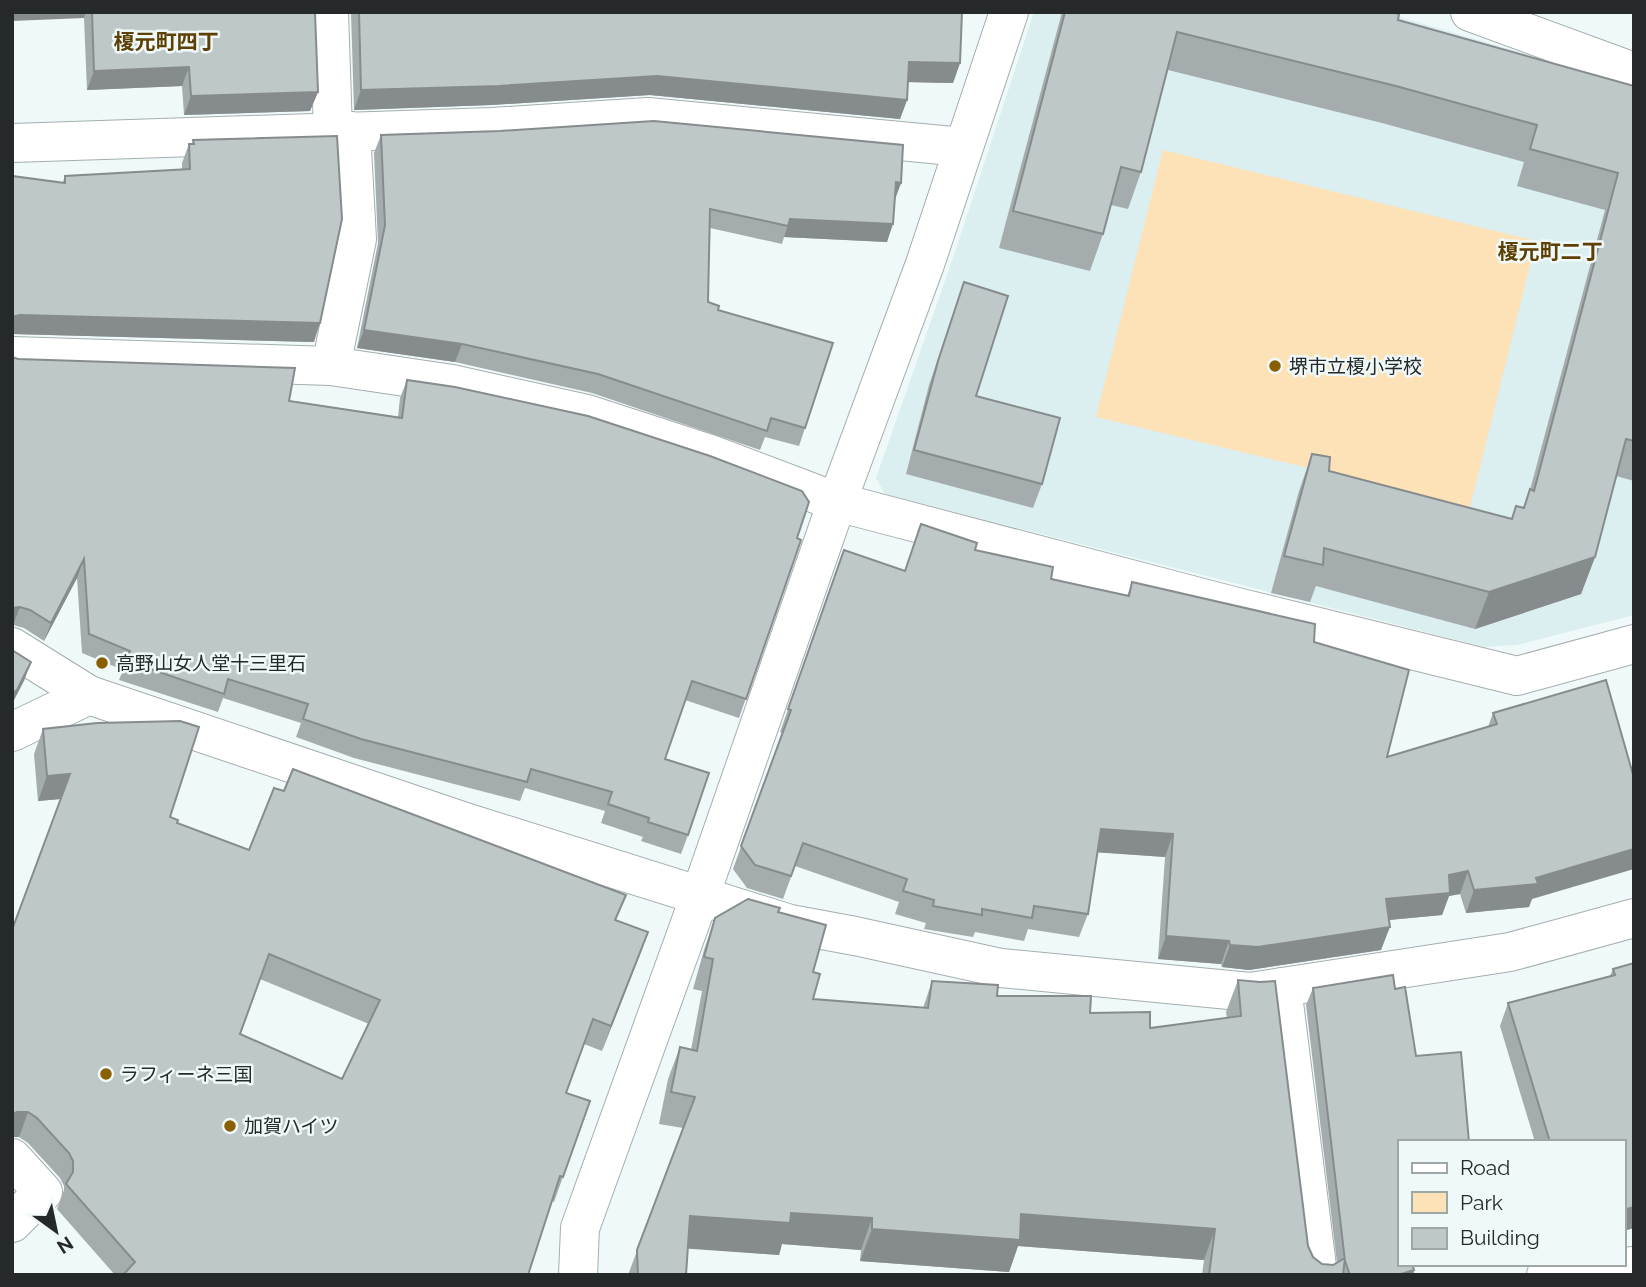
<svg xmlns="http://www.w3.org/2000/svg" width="1646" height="1287" font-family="Raleway,'Noto Sans JP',sans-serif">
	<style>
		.built { fill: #dbeff0 }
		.green { fill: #fde1b7 }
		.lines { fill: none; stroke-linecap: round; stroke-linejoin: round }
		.street-casing { stroke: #a5aeae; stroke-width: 40 }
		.street { stroke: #fff; stroke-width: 38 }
		.wall { fill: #a4acad; fill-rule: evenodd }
		.shaded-wall { fill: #868c8d }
		.building { fill: #bfc8c9; stroke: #868c8d; stroke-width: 2; fill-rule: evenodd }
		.poi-dot { fill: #8a5f01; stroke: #eff9f9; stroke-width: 2.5 }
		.labels { text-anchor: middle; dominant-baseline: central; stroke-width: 5; stroke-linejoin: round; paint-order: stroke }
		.poi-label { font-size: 19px; fill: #262929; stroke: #eff9f9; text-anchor: start }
		.neighbourhood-label { font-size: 21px; font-weight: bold; fill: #5e4004; stroke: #eff9f9 }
	</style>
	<rect width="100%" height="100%" fill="#eff9f9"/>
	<polygon class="built" points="1034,12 1383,12 1615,80 1634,88 1634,615 1517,645 1484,647 885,494 876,478 954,255"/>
	<polygon class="green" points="1163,150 1536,241 1470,507 1096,417"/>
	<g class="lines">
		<defs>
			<g id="street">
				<polyline points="329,12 333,131"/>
				<polyline points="1470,12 1634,72"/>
				<polyline points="12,143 492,127 648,117 963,147"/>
				<polyline points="12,356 331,366 452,384 587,414 710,454 837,502 1233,606 1517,676 1634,644"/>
				<polyline points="331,366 357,239 351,131"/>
				<polyline points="12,647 89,695 465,822 790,924 855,936 1001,968 1250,992 1510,952 1634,918"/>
				<polyline points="12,732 89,695"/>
				<polyline points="1282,987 1318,1275"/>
				<polyline points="12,1158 43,1192 12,1223"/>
				<polyline points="578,1275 580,1228 700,896 837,502 925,264 1009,12"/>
				<polyline points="1546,1275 1634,1266"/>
			</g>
		</defs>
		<use href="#street" class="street-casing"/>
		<use href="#street" class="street"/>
	</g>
	<g class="wall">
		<polygon points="12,12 315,12 318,92 310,111 184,115 182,86 87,90 84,18"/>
		<polygon points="351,12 962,12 960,63 953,83 908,82 907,100 900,119 650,95 491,105 354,110"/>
		<polygon points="1062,12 1391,12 1398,20 1634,86 1634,481 1616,476 1595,557 1581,594 1475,629 1316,586 1310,602 1271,593 1299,491 1312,454 1329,471 1511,519 1516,506 1523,508 1530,490 1605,210 1517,186 1524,162 1382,123 1168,70 1141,172 1128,209 1111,205 1103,234 1090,271 999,248"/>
		<polygon points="381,135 901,183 895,200 887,242 784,237 782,244 710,228 708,302 718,310 805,428 799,446 765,437 760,450 592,393 455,362 357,348 378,243 374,153"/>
		<polygon points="193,140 314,342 12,334 65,176 182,170 182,163 189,144 192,144"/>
		<polygon points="964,282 976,396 1042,484 1033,508 906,474 929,385"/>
		<polygon points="18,359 398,417 400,398 407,380 801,540 739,718 685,700 665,759 688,835 681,854 641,841 643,837 601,823 605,811 525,788 520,801 354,758 296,737 301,723 223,698 218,712 119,680 123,670 82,653 77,578 44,641 24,628 13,625"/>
		<polygon points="844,550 905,571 975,550 1051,579 1127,596 1132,582 1314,642 1387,757 1488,727 1493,713 1606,680 1529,907 1466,913 1460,894 1449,896 1442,915 1389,920 1381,950 1249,970 1222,967 1221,964 1158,959 1165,857 1097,852 1088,914 1079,937 1028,929 1024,941 975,932 973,937 924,929 926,923 895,914 899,902 795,866 783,899 747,888 733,869 782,733 780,732"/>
		<path d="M43 729 177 823 249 850 616 920 648 932 602 1051 584 1044 566 1093 590 1101 554 1202 552 1201 528 1275H115L57 1209 64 1190V1186L60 1178 28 1143 19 1137H12V930L60 799 38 801 34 754ZM260 979 369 1024 342 1079 240 1034Z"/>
		<polygon points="778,912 813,972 813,999 923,1008 932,981 997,996 1090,1013 1150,1028 1227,1018 1226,1012 1238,980 1308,1246 1313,1257 1322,1264 1333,1265 1337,1263 1306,1005 1313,988 1399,1142 1399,1264 1414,1270 1413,1275 1202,1275 1204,1260 1018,1246 1009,1272 860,1261 861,1250 782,1244 779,1255 688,1248 686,1275 628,1275 683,1128 659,1124 668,1079 680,1047 691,1050 702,991 693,989 704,950 715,918"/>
		<polygon points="1634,963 1634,1228 1623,1231 1623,1142 1535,1142 1500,1026 1508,1003 1610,976 1613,969"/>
	</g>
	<g class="shaded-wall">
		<polygon points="12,12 86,12 84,18 12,21"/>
		<polygon points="909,62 960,63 953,83 902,82"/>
		<polygon points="189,67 182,86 87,90 94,71"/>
		<polygon points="657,76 907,100 900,119 650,95 491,105 354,110 361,90"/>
		<polygon points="318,92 310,111 184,115 191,96"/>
		<polygon points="896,182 901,183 894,201"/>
		<polygon points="790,219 893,224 887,242 784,237"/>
		<polygon points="20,315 320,323 314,342 12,334 12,317"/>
		<polygon points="364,330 462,344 455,362 357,348"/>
		<polygon points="1595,557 1581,594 1475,629 1489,592"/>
		<polygon points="84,559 77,578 44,641 51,623"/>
		<polygon points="20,607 13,625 12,626 12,608"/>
		<polygon points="31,662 24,681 12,704 12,693"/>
		<polygon points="70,774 61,799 38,801 47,776"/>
		<polygon points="1101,829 1173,834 1165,857 1092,852"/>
		<polygon points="1634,849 1634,869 1532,899 1529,907 1466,913 1474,890 1536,878"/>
		<polygon points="1468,871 1460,894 1449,896 1442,915 1378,921 1386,899 1449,875"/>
		<polygon points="1390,927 1381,950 1249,970 1222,967 1230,945"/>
		<polygon points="648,932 639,957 602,1051 611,1026"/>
		<polygon points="1166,936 1229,941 1221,964 1158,959"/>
		<polygon points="17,1112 28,1112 19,1137 12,1137 12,1114"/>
		<polygon points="1634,1207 1634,1228 1623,1231 1623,1210"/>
		<polygon points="791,1213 872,1218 861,1250 782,1244 779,1255 679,1248 690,1216"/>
		<polygon points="1021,1214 1215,1229 1204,1260 1018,1246 1009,1272 860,1261 872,1229"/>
		<polygon points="1414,1270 1413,1275 1398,1275"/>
	</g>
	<g class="building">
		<polygon points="92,12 315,12 318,92 191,96 189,67 94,71"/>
		<polygon points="359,12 962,12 960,63 909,62 907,100 657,76 498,86 361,90"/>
		<polygon points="1065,12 1391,12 1399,14 1398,20 1634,86 1634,441 1626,439 1595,557 1489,592 1324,548 1323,565 1284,556 1312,454 1330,457 1329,471 1512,519 1516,506 1524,508 1530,489 1534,491 1618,173 1530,149 1537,125 1396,86 1177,32 1141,172 1121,167 1103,234 1013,211"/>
		<polygon points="654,121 903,145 901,183 896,182 893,224 790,219 788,226 710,209 708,302 719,306 718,310 833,343 805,428 771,418 767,431 598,374 462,344 364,330 385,225 381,135 500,131"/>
		<polygon points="337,136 342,219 320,323 20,315 12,317 12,176 65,183 65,176 190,169 189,144 194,144 193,140"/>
		<polygon points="964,282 1008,296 976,396 1060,418 1042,484 914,450 938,361"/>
		<polygon points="12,357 18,359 295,368 289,401 402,418 407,380 455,387 588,416 710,456 802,491 809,502 797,538 801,540 746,699 692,681 665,759 709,773 688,835 648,822 649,818 608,804 612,792 531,769 527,782 361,739 303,719 308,704 228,679 224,694 126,661 130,651 89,634 84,559 51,623 30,610 20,607 12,608"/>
		<polygon points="921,524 977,543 975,550 1053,567 1051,579 1129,596 1132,582 1315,624 1314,642 1409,670 1387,757 1497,724 1493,713 1606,680 1634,778 1634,849 1536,878 1538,884 1474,890 1468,871 1449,875 1450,893 1386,899 1390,927 1258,947 1230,945 1229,941 1166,936 1173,834 1101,829 1088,914 1034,906 1032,918 982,909 982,915 933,906 934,900 903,891 907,879 803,843 791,876 755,865 741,846 791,710 788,709 844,550 905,571"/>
		<polygon points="12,650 31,662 17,690 12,693"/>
		<path d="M180 721 199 727 170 817 178 820 177 823 249 850 274 788 284 791 293 769 626 895 615 920 648 932 611 1026 593 1019 566 1093 590 1101 563 1177 560 1176 528 1275H123L135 1262 66 1184 73 1172V1161L69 1153 37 1118 28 1112H17L12 1114V930L70 774 47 776 43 729 97 723ZM269 954 380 1000 342 1079 240 1034Z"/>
		<polygon points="748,899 780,908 778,912 826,925 813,972 820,974 813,999 928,1008 932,981 998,985 997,996 1091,996 1090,1013 1150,1012 1150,1028 1241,1016 1238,980 1260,982 1275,981 1308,1246 1313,1257 1322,1264 1333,1265 1345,1258 1343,1275 1209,1275 1215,1229 1021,1214 1020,1240 872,1229 872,1218 791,1213 790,1223 690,1216 686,1275 638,1275 637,1250 695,1097 671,1092 680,1047 697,1051 713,959 704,957 715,918"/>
		<polygon points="1634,963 1634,1207 1623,1210 1623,1142 1550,1142 1508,1003 1615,975 1613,969"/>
		<polygon points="1393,975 1395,989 1405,987 1416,1056 1461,1052 1469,1142 1399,1142 1399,1264 1412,1264 1414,1270 1398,1275 1350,1275 1345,1261 1313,988"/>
	</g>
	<g class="poi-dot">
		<circle cx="1275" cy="366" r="7"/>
		<circle cx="102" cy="663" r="7"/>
		<circle cx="106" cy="1074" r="7"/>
		<circle cx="230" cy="1126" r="7"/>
	</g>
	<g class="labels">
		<g class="poi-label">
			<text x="1289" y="366">堺市立榎小学校</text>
			<text x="116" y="663">高野山女人堂十三里石</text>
			<text x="120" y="1074">ラフィーネ三国</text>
			<text x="244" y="1126">加賀ハイツ</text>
		</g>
		<g class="neighbourhood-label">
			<text x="166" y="41">榎元町四丁</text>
			<text x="1550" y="251">榎元町二丁</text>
		</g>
	</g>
	<rect width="1646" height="1287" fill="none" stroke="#262929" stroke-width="28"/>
	<rect x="1398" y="1140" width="228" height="126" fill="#eff9f9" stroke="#9fa6a6" stroke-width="2"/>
	<rect x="1412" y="1163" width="35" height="10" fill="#ffffff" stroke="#9fa6a6" stroke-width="2"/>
	<text x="1460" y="1175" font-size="21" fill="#262929">Road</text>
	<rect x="1412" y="1192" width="35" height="21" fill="#fde1b7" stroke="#9fa6a6" stroke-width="2"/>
	<text x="1460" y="1210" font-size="21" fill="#262929">Park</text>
	<rect x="1412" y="1228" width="35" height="21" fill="#bfc8c9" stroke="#9fa6a6" stroke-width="2"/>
	<text x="1460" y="1245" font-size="21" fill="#262929">Building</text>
	<g transform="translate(56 1231) rotate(147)" stroke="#eff9f9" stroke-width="5" paint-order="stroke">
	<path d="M0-5L12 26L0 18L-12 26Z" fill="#262929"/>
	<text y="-10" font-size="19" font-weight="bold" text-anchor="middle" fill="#262929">N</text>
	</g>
</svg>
